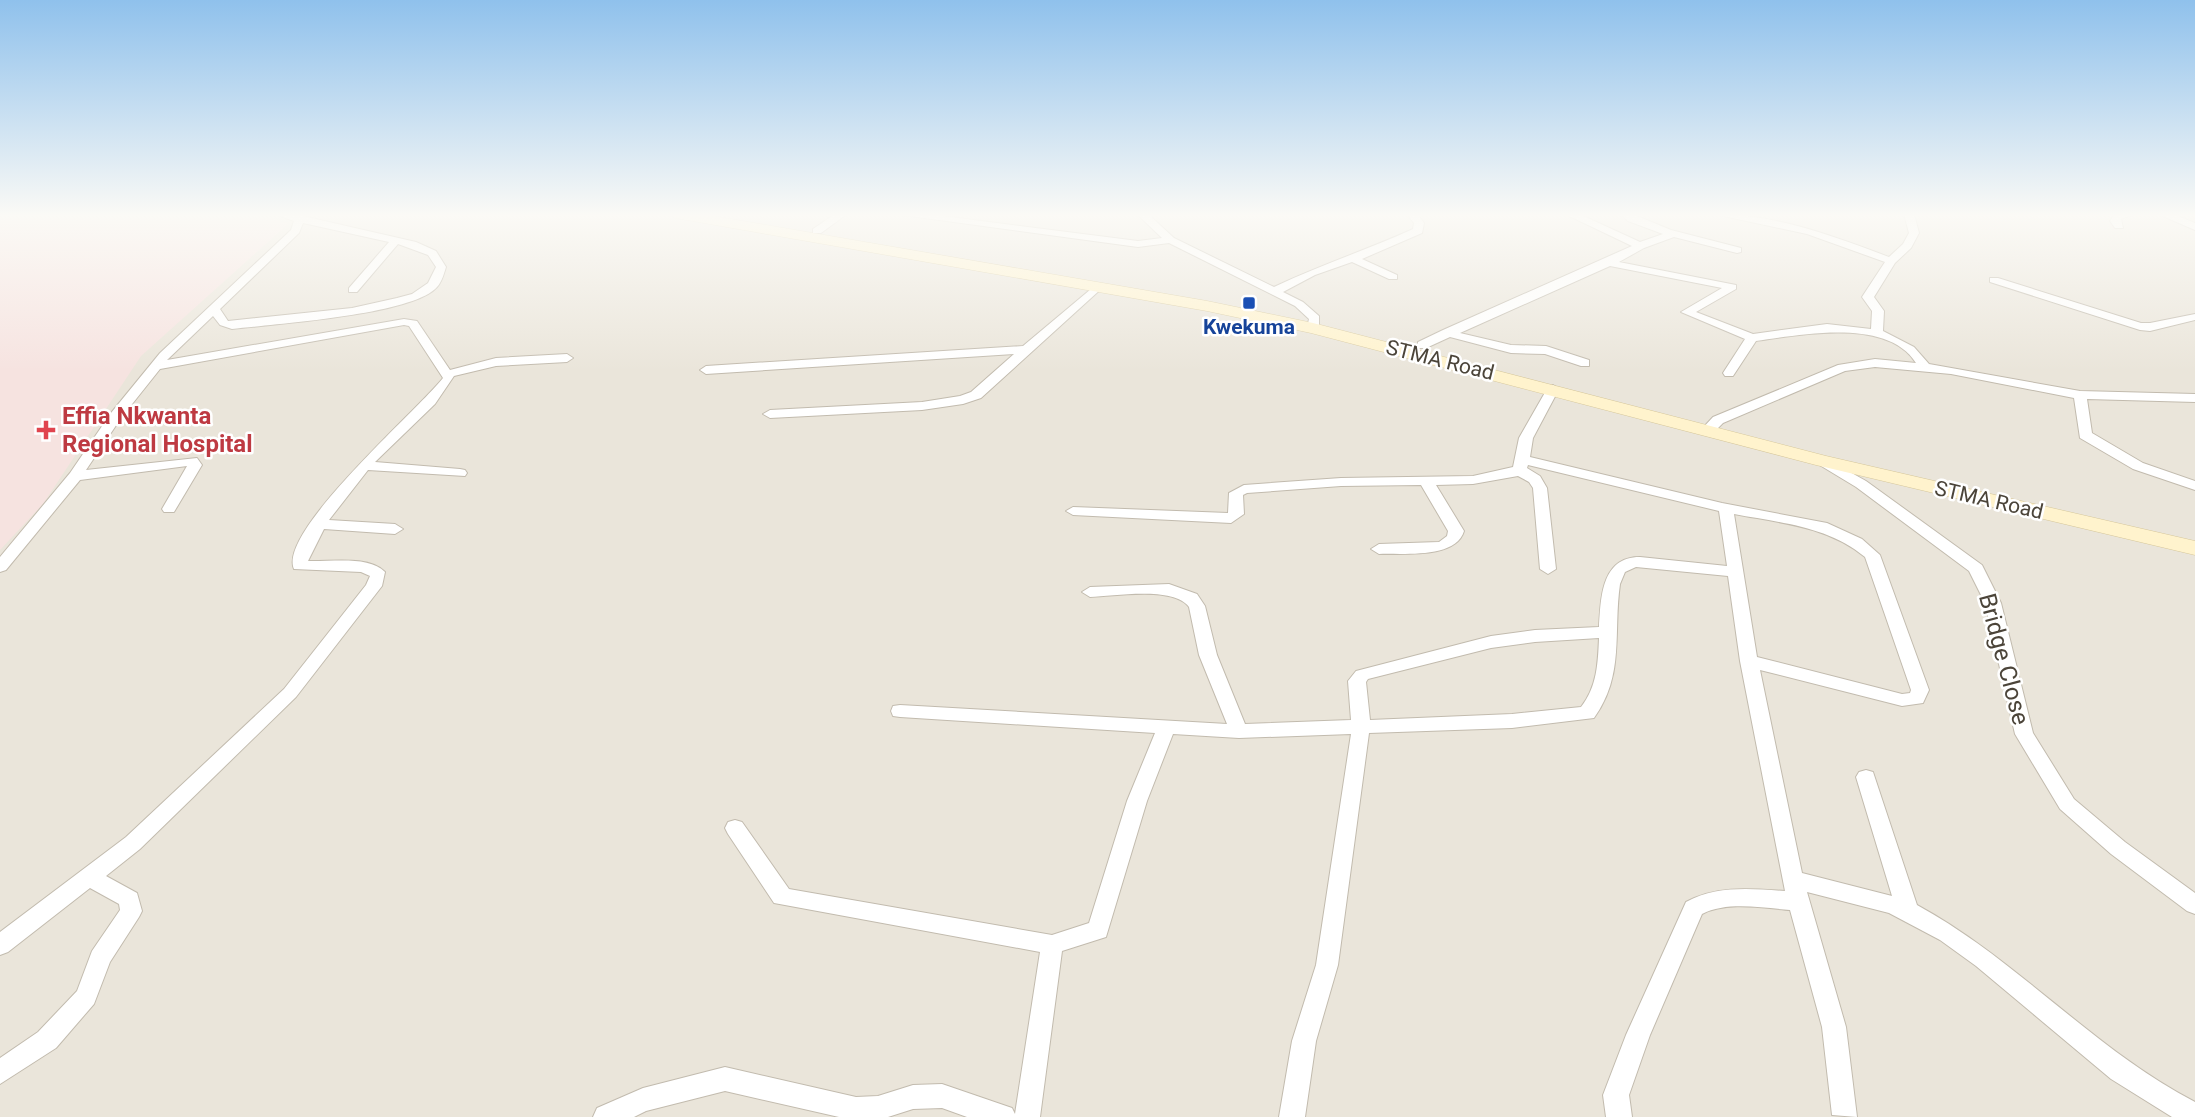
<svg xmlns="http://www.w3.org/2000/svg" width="2195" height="1117" font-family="Roboto,sans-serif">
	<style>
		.residential { fill: #eae5da }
		.medical { fill: #f6e3e0 }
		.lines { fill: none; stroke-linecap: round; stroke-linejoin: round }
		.street-casing { stroke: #c2bbae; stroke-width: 2 }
		.secondary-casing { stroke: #d6c79b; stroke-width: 1 }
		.street { fill: #fff; fill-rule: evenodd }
		.secondary { fill: #fff3cd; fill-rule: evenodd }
		.transit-dot { fill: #1a4fb4; stroke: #fff; stroke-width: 2.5 }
		.health-dot { fill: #e0444e; stroke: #fff; stroke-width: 2.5 }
		.labels { text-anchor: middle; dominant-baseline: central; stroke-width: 5; stroke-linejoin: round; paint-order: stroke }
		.far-transit-label { font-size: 21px; font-weight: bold; fill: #164399; stroke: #fff }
		.far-street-label { font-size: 21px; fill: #4b4439; stroke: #fff }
		.health-label { font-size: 24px; font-weight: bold; fill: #be3a42; stroke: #fff; text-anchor: start }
		.street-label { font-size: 24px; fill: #4b4439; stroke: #fff }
	</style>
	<rect width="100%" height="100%" fill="#f6f3ec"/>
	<rect class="residential" x="0" y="214" width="2195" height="903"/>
	<polygon class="medical" points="0,214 260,214 288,224 141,356 43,504 0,550"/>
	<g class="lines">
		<defs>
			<g id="street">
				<path d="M275 214H294L416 242 436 251 446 267C444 273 442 282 437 287 413 315 273 324 232 329L220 325 213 316 167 360 404 319 417 321 450 370 496 358 567 354 573 358 567 362 496 366 454 376 435 404 375 462 460 469 465 470 467 473 465 476 368 470 329 520 395 524 403 529 395 534 324 529 308 561C330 562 369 555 385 572L382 586 296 697 140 849 106 876 137 893 142 911 139 917 110 962 94 1004 56 1048 0 1084V1058L38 1032 77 991 92 951 120 910 119 904 90 888 8 952 0 955V932L126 837 284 689 366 585 370 576 361 572 294 569C277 532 419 409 443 378L409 326 404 325 160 369 121 418 86 470 197 458 202 465 174 512H164L162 509 187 466 80 480 6 570 0 572V557L70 473 111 413 160 353 291 230 294 221ZM303 223 389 242 349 288V292H357L398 244 428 255 436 267 428 283 412 294 397 298 352 308 228 321 220 309 299 233Z"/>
				<polygon points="835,214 847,214 821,233 813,233 813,229"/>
				<path d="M895 214H927L1138 241 1162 238 1137 214H1148L1174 238 1274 287C1320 265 1367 250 1413 229L1414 223 1407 214H1417L1424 223 1422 233 1362 259 1397 275V279H1389L1352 262 1315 275 1283 292 1303 302 1319 316V328L1313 332 1307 328 1309 319 1295 306 1169 243 1138 247Z"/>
				<path d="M1565 214H1579L1640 242 1663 234 1628 221 1621 214H1632L1671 230 1741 248V252L1737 253 1674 237 1644 248 1619 262 1736 285V289L1696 312 1753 334 1827 324 1871 329 1872 311 1862 297 1885 262 1807 234 1714 214C1776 214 1833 236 1889 257L1903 244 1909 233 1904 214H1914L1919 233 1911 248 1895 263 1874 297 1884 311 1883 331 1914 347 1929 364 2080 391 2195 394V402L2087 399 2092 433 2143 463 2195 481V490L2133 469 2080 438 2074 398 1951 374 1875 367 1845 371 1723 423 1712 434H1702L1700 431 1713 417 1838 365 1875 359 1916 363C1887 317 1800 335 1756 341L1733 376H1725L1723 373 1745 339 1681 312 1722 288 1610 266 1460 333 1511 345 1546 346 1589 360V366H1581L1545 354 1511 353 1450 337 1426 348H1418V342L1443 330 1632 246Z"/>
				<polygon points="2133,214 2121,219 2123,228 2115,228 2110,221 2114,215"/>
				<polygon points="2158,214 2173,214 2195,223 2195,230"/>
				<polygon points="1990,278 1998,278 2141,323 2150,323 2195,314 2195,320 2150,331 2140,330 1990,282"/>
				<polygon points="1097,284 1103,287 1101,289 981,398 963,404 922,410 770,418 763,414 770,410 922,402 960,396 971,392 1014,354 706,374 700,370 706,366 1023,346"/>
				<path d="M1553 385 1559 389 1533 438 1530 457 1722 503 1827 523 1862 539 1880 555 1929 690 1923 703 1902 706 1760 670 1802 873 1892 896 1856 777 1859 772 1866 770 1873 772 1917 905C2018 960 2093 1049 2195 1102V1117H2172L2111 1079 1976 966 1940 940 1889 913 1807 892 1846 1027 1857 1117 1832 1115 1822 1027 1790 910C1763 908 1727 901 1702 914L1650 1035 1629 1095 1632 1117H1606L1603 1095 1626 1035 1686 902C1717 885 1752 889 1785 891L1740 661 1728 576 1636 567 1625 572 1620 584C1613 632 1625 675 1594 718L1512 728 1369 733 1338 965 1316 1041 1305 1117H1279L1292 1041 1316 965 1351 734 1239 738 1173 734 1147 801 1106 937 1062 951 1040 1117H967L942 1108 913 1109 888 1117H839L725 1091 646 1111 634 1117H593L597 1108 643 1088 725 1067 856 1097 878 1096 913 1085 942 1084 1012 1108 1015 1114 1040 952 774 903 728 834 725 828 728 822 735 820 742 822 789 889 1052 935 1089 923 1127 801 1155 733 900 717 893 716 891 711 893 706 900 705 1227 724 1199 655 1189 607C1174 586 1114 596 1090 597L1082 592 1090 587 1169 584 1197 594 1205 606 1217 655 1245 724 1351 720 1348 681 1356 671 1491 636 1535 630 1599 627C1601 598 1601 557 1640 557L1727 566 1719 511 1528 465 1527 468 1540 476 1547 488 1556 569 1548 574 1540 569 1533 488 1529 482 1518 476 1473 484 1436 485 1464 531C1456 559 1403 553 1379 554L1371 549 1379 544 1439 542 1447 536 1448 531 1421 485 1341 486 1247 493 1243 495 1244 514 1231 523 1073 515 1066 511 1073 507 1228 513 1229 493 1244 485 1341 478 1473 476 1513 467 1519 438 1547 389ZM1734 514C1781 523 1827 526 1865 557L1911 690 1910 693 1902 694 1757 657ZM1599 638C1598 663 1597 687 1581 707L1512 714 1370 720 1366 682 1368 679 1491 648 1535 642Z"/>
				<polygon points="1823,457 1866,481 1982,565 2001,603 2033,733 2074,799 2125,842 2195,893 2195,914 2187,911 2111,854 2060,809 2015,734 1985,603 1969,571 1856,487 1818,464 1816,461 1818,458"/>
			</g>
			<polygon id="secondary" points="668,214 702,214 1207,301 1313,323 1826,456 2195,541 2195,555 1816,465 1311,333 1207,311 675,218"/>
		</defs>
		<use href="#street" class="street-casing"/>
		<use href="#secondary" class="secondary-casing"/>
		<use href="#street" class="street"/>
		<use href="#secondary" class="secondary"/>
	</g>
	<linearGradient id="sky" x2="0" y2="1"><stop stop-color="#8fc1ec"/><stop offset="0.58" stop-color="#fbfaf6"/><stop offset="1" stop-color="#fbfaf6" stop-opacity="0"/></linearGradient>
	<rect width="2195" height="371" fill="url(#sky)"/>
	<rect class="transit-dot" x="1242" y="296" width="14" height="14" rx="3.5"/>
	<path class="health-dot" d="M42.5 419.5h7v7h7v7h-7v7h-7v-7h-7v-7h7z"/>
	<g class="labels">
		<g class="far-transit-label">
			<text x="1249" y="327">Kwekuma</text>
		</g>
		<g class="far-street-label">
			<text transform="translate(1440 360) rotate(14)">STMA Road</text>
			<text transform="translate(1989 500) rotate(13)">STMA Road</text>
		</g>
		<g class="health-label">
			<text x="62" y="416">Effia Nkwanta<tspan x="62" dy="28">Regional Hospital</tspan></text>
		</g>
		<g class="street-label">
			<text transform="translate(2004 659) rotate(75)">Bridge Close</text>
		</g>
	</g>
</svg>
